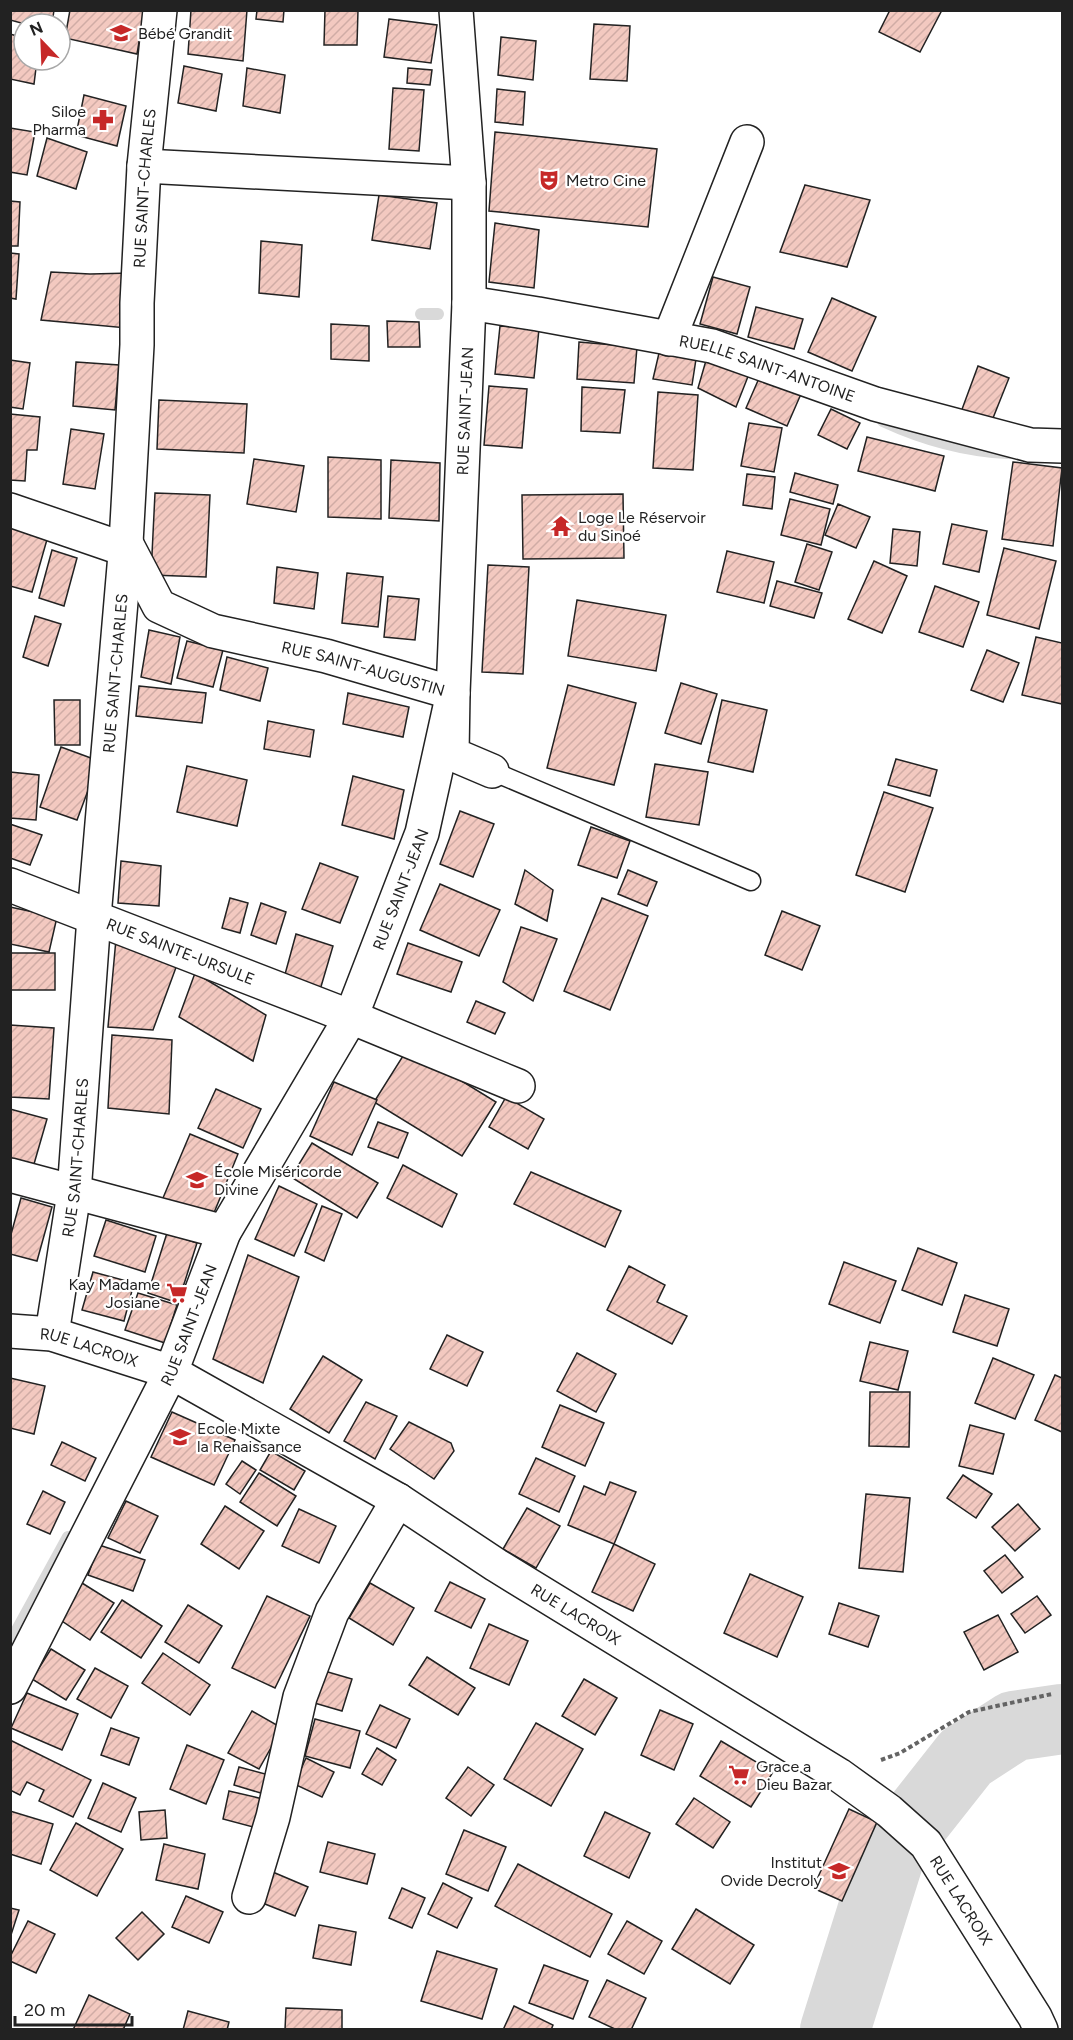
<svg xmlns="http://www.w3.org/2000/svg" width="1073" height="2040" font-family="Figtree,sans-serif">
	<style>
		.lines { fill: none; stroke-linecap: round; stroke-linejoin: round }
		.stream { stroke: #d9d9d9; stroke-width: 12 }
		.river { stroke: #d9d9d9; stroke-width: 70 }
		.building { fill: url(#building-hatch); stroke: #222; stroke-width: 1.5 }
		.service-casing { stroke: #222; stroke-width: 21 }
		.minor-casing { stroke: #222; stroke-width: 36 }
		.tertiary-casing { stroke: #222; stroke-width: 36 }
		.path { stroke: #646464; stroke-width: 4; stroke-dasharray: 4.5 3; stroke-linecap: butt }
		.service { stroke: #fff; stroke-width: 18 }
		.minor { stroke: #fff; stroke-width: 33 }
		.tertiary { stroke: #fff; stroke-width: 33 }
		.labels { text-anchor: middle; dominant-baseline: central; stroke-width: 4.5; stroke-linejoin: round; paint-order: stroke }
		.poi-label { font-size: 16px; fill: #222; stroke: #fff; text-anchor: start }
		.street-label { font-size: 16px; fill: #222; stroke: #fff }
	</style>
	<defs>
		<pattern id="building-hatch" width="6" height="6" patternUnits="userSpaceOnUse" patternTransform="scale(1.5)"><rect width="6" height="6" fill="#f3c9c0"/><path d="M-1 1l2-2M0 6l6-6M5 7l2-2" fill="none" stroke="#d0aca5"/></pattern>
	</defs>
	<rect width="100%" height="100%" fill="#fff"/>
	<g class="lines">
		<g class="stream">
			<polyline points="421,314 438,314"/>
			<path d="M883 421C922 439 964 451 1008 453"/>
			<polyline points="11,1641 68,1537"/>
		</g>
		<polyline class="river" points="835,2030 891,1852 966,1757 1014,1726 1062,1719"/>
	</g>
	<g class="building">
		<polygon points="10,10 54,10 52,24 25,24 10,20"/>
		<polygon points="70,10 144,11 137,54 65,38"/>
		<polygon points="191,10 247,10 243,61 188,54"/>
		<polygon points="257,10 284,10 283,22 256,19"/>
		<polygon points="325,10 358,10 357,45 324,45"/>
		<polygon points="890,10 942,10 920,52 879,32"/>
		<polygon points="389,19 437,25 431,63 384,57"/>
		<polygon points="594,24 630,26 627,81 590,79"/>
		<polygon points="10,34 24,38 24,60 37,60 34,84 10,79"/>
		<polygon points="501,37 536,41 533,80 498,75"/>
		<polygon points="184,66 222,74 216,111 178,103"/>
		<polygon points="247,68 285,75 280,113 243,106"/>
		<polygon points="408,68 432,70 430,85 407,83"/>
		<polygon points="393,88 424,90 419,151 389,149"/>
		<polygon points="497,89 525,92 523,125 495,122"/>
		<polygon points="84,95 126,106 117,146 76,135"/>
		<polygon points="10,128 35,132 27,175 10,172"/>
		<polygon points="495,132 657,149 648,227 489,211"/>
		<polygon points="47,138 87,152 76,189 37,176"/>
		<polygon points="805,185 870,200 847,267 780,252"/>
		<polygon points="379,195 437,203 430,249 372,240"/>
		<polygon points="10,201 20,202 18,246 10,246"/>
		<polygon points="495,223 539,230 534,288 489,282"/>
		<polygon points="261,241 302,245 299,297 259,293"/>
		<polygon points="10,253 19,254 16,299 10,298"/>
		<polygon points="51,272 90,274 132,273 127,328 41,320"/>
		<polygon points="713,277 750,287 737,334 700,324"/>
		<polygon points="832,298 876,317 852,371 808,352"/>
		<polygon points="756,307 803,319 794,349 748,337"/>
		<polygon points="387,321 419,322 420,347 388,347"/>
		<polygon points="331,324 369,326 369,361 331,359"/>
		<polygon points="500,326 539,329 534,378 495,374"/>
		<polygon points="579,342 637,347 634,383 577,379"/>
		<polygon points="659,353 696,359 692,385 653,379"/>
		<polygon points="707,357 749,374 736,407 698,388"/>
		<polygon points="10,360 30,363 23,409 10,407"/>
		<polygon points="76,362 119,365 115,410 73,406"/>
		<polygon points="978,366 1009,378 991,423 961,412"/>
		<polygon points="760,376 801,394 787,426 746,408"/>
		<polygon points="489,386 527,389 522,448 484,445"/>
		<polygon points="582,387 625,390 620,433 581,431"/>
		<polygon points="658,392 698,395 693,470 653,468"/>
		<polygon points="159,400 247,404 244,453 157,449"/>
		<polygon points="831,409 860,423 847,449 818,435"/>
		<polygon points="10,414 40,417 37,450 27,450 25,481 10,480"/>
		<polygon points="749,423 782,428 774,472 741,466"/>
		<polygon points="71,429 104,434 95,489 63,484"/>
		<polygon points="867,437 944,456 935,491 858,471"/>
		<polygon points="328,457 381,460 381,519 328,517"/>
		<polygon points="254,459 304,466 296,512 247,504"/>
		<polygon points="391,460 440,463 439,521 389,518"/>
		<polygon points="1013,462 1062,468 1053,546 1002,539"/>
		<polygon points="795,473 838,485 833,504 790,492"/>
		<polygon points="747,474 775,477 772,509 743,505"/>
		<polygon points="155,493 210,495 206,577 151,575"/>
		<polygon points="623,494 624,558 523,559 522,495"/>
		<polygon points="790,499 830,509 821,545 781,535"/>
		<polygon points="838,504 870,517 856,548 825,535"/>
		<polygon points="952,524 987,531 979,572 943,564"/>
		<polygon points="10,526 48,536 32,592 10,586"/>
		<polygon points="893,529 920,532 917,566 890,563"/>
		<polygon points="807,544 832,552 819,590 795,582"/>
		<polygon points="1004,548 1056,561 1039,629 987,615"/>
		<polygon points="52,550 77,558 64,606 39,598"/>
		<polygon points="727,551 774,562 764,603 717,592"/>
		<polygon points="874,561 907,576 882,633 848,619"/>
		<polygon points="488,565 529,567 523,674 482,672"/>
		<polygon points="277,567 318,573 314,609 274,603"/>
		<polygon points="347,573 383,577 378,627 342,623"/>
		<polygon points="777,581 822,593 814,618 770,606"/>
		<polygon points="935,586 979,602 963,647 919,632"/>
		<polygon points="388,596 419,599 415,640 384,637"/>
		<polygon points="577,600 666,615 656,671 568,656"/>
		<polygon points="35,616 61,624 48,666 23,657"/>
		<polygon points="149,630 180,637 171,684 141,677"/>
		<polygon points="1036,637 1062,643 1062,704 1022,695"/>
		<polygon points="187,641 223,650 213,687 177,678"/>
		<polygon points="987,650 1019,663 1003,702 971,690"/>
		<polygon points="227,657 268,668 260,701 220,690"/>
		<polygon points="681,683 717,694 701,744 665,733"/>
		<polygon points="568,685 636,703 614,785 547,768"/>
		<polygon points="139,686 206,693 202,723 136,716"/>
		<polygon points="348,693 409,707 403,737 343,724"/>
		<polygon points="54,700 80,700 80,745 55,745"/>
		<polygon points="722,700 767,710 753,772 708,762"/>
		<polygon points="268,721 314,730 310,757 264,749"/>
		<polygon points="61,747 99,761 77,820 40,807"/>
		<polygon points="896,759 937,770 930,796 888,785"/>
		<polygon points="655,764 708,772 699,825 646,817"/>
		<polygon points="187,766 247,780 237,826 177,812"/>
		<polygon points="10,772 39,775 36,820 10,818"/>
		<polygon points="353,776 404,790 394,839 342,825"/>
		<polygon points="884,792 933,808 905,892 856,875"/>
		<polygon points="460,811 494,824 473,877 440,864"/>
		<polygon points="10,824 42,835 30,865 10,858"/>
		<polygon points="591,827 630,841 617,878 578,865"/>
		<polygon points="121,861 161,866 159,906 118,903"/>
		<polygon points="320,863 358,877 340,923 302,909"/>
		<polygon points="525,870 553,890 547,921 515,904"/>
		<polygon points="628,870 657,882 647,906 618,894"/>
		<polygon points="440,884 500,910 479,956 420,930"/>
		<polygon points="230,898 248,903 240,933 222,928"/>
		<polygon points="602,898 648,916 610,1010 564,991"/>
		<polygon points="261,903 286,912 276,944 251,935"/>
		<polygon points="10,907 57,917 49,952 10,944"/>
		<polygon points="782,911 820,926 802,970 765,955"/>
		<polygon points="521,927 557,939 533,1001 503,982"/>
		<polygon points="296,934 333,946 320,990 284,978"/>
		<polygon points="116,939 178,962 153,1030 108,1027"/>
		<polygon points="408,943 462,962 451,992 397,974"/>
		<rect x="10" y="953" width="45" height="37"/>
		<polygon points="195,973 266,1015 253,1061 179,1017"/>
		<polygon points="476,1001 505,1013 495,1034 467,1022"/>
		<polygon points="10,1025 54,1028 49,1099 10,1097"/>
		<polygon points="112,1035 172,1040 169,1114 108,1108"/>
		<polygon points="408,1048 496,1102 462,1156 374,1102"/>
		<polygon points="334,1082 377,1100 352,1155 310,1136"/>
		<polygon points="216,1089 261,1109 243,1148 198,1128"/>
		<polygon points="506,1097 544,1119 528,1149 489,1127"/>
		<polygon points="10,1109 47,1119 34,1164 10,1158"/>
		<polygon points="378,1122 408,1133 398,1158 368,1147"/>
		<polygon points="190,1134 238,1154 209,1225 160,1205"/>
		<polygon points="312,1143 378,1183 357,1218 291,1177"/>
		<polygon points="403,1165 457,1194 442,1227 387,1198"/>
		<polygon points="531,1172 621,1211 605,1247 514,1204"/>
		<polygon points="279,1186 317,1204 294,1256 255,1239"/>
		<polygon points="21,1198 52,1207 37,1261 10,1254 10,1238"/>
		<polygon points="322,1206 342,1214 324,1261 305,1252"/>
		<polygon points="106,1220 156,1236 145,1272 94,1256"/>
		<polygon points="167,1233 197,1243 178,1303 148,1293"/>
		<polygon points="918,1248 957,1263 942,1305 902,1290"/>
		<polygon points="248,1255 299,1277 263,1383 213,1359"/>
		<polygon points="844,1262 896,1281 880,1323 829,1304"/>
		<polygon points="629,1266 665,1285 657,1302 687,1316 672,1344 607,1310"/>
		<polygon points="93,1272 134,1283 124,1321 82,1310"/>
		<polygon points="138,1293 177,1305 165,1343 125,1330"/>
		<polygon points="965,1295 1009,1309 997,1346 953,1332"/>
		<polygon points="447,1335 483,1352 467,1386 430,1369"/>
		<polygon points="870,1342 908,1351 898,1390 860,1381"/>
		<polygon points="577,1353 616,1374 596,1412 557,1391"/>
		<polygon points="323,1356 362,1380 329,1433 290,1409"/>
		<polygon points="993,1358 1034,1375 1015,1419 975,1403"/>
		<polygon points="1055,1375 1062,1378 1062,1432 1035,1420"/>
		<polygon points="10,1378 45,1386 34,1434 10,1428"/>
		<polygon points="870,1392 910,1392 909,1447 869,1446"/>
		<polygon points="366,1402 397,1416 375,1459 344,1441"/>
		<polygon points="560,1405 604,1423 585,1466 542,1447"/>
		<polygon points="172,1412 235,1440 214,1485 151,1457"/>
		<polygon points="409,1422 451,1443 454,1451 434,1479 390,1449"/>
		<polygon points="970,1425 1004,1434 993,1474 959,1466"/>
		<polygon points="62,1442 96,1458 85,1481 51,1465"/>
		<polygon points="271,1451 305,1471 294,1490 260,1470"/>
		<polygon points="536,1458 575,1476 559,1512 519,1494"/>
		<polygon points="242,1461 256,1470 240,1494 226,1484"/>
		<polygon points="259,1473 296,1496 277,1526 240,1502"/>
		<polygon points="963,1475 992,1494 976,1518 947,1498"/>
		<polygon points="610,1482 636,1492 614,1544 568,1525 584,1486 605,1495"/>
		<polygon points="43,1491 65,1502 50,1534 27,1524"/>
		<polygon points="866,1494 910,1498 903,1572 859,1568"/>
		<polygon points="126,1501 158,1516 140,1553 108,1538"/>
		<polygon points="1018,1504 1040,1529 1015,1551 992,1527"/>
		<polygon points="225,1506 264,1531 239,1569 201,1544"/>
		<polygon points="527,1508 560,1526 536,1568 503,1549"/>
		<polygon points="299,1509 336,1526 319,1563 282,1546"/>
		<polygon points="614,1544 655,1564 633,1611 592,1592"/>
		<polygon points="99,1545 145,1560 133,1591 88,1575"/>
		<polygon points="1005,1555 1023,1577 1002,1593 984,1571"/>
		<polygon points="750,1574 803,1597 777,1657 724,1633"/>
		<polygon points="450,1582 485,1599 471,1628 435,1611"/>
		<polygon points="82,1583 114,1603 90,1640 59,1619"/>
		<polygon points="370,1583 414,1608 393,1645 349,1618"/>
		<polygon points="267,1596 310,1616 275,1688 232,1668"/>
		<polygon points="1037,1596 1051,1615 1025,1633 1011,1614"/>
		<polygon points="122,1600 162,1626 141,1658 101,1632"/>
		<polygon points="839,1603 879,1616 868,1647 829,1634"/>
		<polygon points="188,1605 222,1626 199,1663 165,1642"/>
		<polygon points="998,1615 1018,1652 984,1670 964,1632"/>
		<polygon points="489,1624 528,1641 509,1685 470,1668"/>
		<polygon points="51,1649 85,1670 66,1700 32,1679"/>
		<polygon points="163,1653 210,1685 190,1715 142,1683"/>
		<polygon points="427,1657 475,1688 458,1715 409,1685"/>
		<polygon points="95,1668 128,1686 111,1718 77,1699"/>
		<polygon points="321,1670 352,1679 342,1711 311,1702"/>
		<polygon points="584,1679 617,1698 595,1735 562,1716"/>
		<polygon points="27,1693 78,1714 62,1750 11,1728"/>
		<polygon points="380,1705 410,1719 396,1748 366,1734"/>
		<polygon points="660,1710 693,1724 674,1770 641,1755"/>
		<polygon points="252,1711 282,1728 259,1769 228,1753"/>
		<polygon points="315,1719 360,1731 350,1768 305,1756"/>
		<polygon points="536,1723 583,1749 551,1806 504,1779"/>
		<polygon points="111,1728 139,1738 129,1765 101,1755"/>
		<polygon points="10,1740 91,1780 73,1817 39,1801 44,1790 27,1782 20,1795 10,1790"/>
		<polygon points="721,1741 773,1772 751,1807 700,1776"/>
		<polygon points="187,1745 224,1760 206,1804 170,1789"/>
		<polygon points="377,1748 396,1760 382,1785 362,1774"/>
		<polygon points="306,1758 334,1772 322,1797 294,1784"/>
		<polygon points="239,1767 269,1775 264,1794 234,1785"/>
		<polygon points="468,1767 494,1785 471,1816 446,1798"/>
		<polygon points="103,1783 136,1798 121,1832 88,1818"/>
		<polygon points="229,1791 263,1799 257,1828 223,1819"/>
		<polygon points="694,1798 730,1822 713,1848 676,1824"/>
		<polygon points="849,1809 877,1822 842,1901 813,1888"/>
		<polygon points="165,1810 167,1838 141,1840 139,1812"/>
		<polygon points="10,1811 53,1824 41,1864 10,1854"/>
		<polygon points="605,1812 650,1833 629,1878 584,1856"/>
		<polygon points="76,1823 123,1849 97,1896 50,1870"/>
		<polygon points="464,1830 506,1847 488,1891 446,1874"/>
		<polygon points="328,1842 375,1854 367,1884 320,1872"/>
		<polygon points="164,1844 205,1854 198,1889 156,1880"/>
		<polygon points="518,1864 612,1914 590,1957 495,1906"/>
		<polygon points="268,1870 308,1887 295,1916 255,1900"/>
		<polygon points="443,1883 472,1898 457,1928 428,1914"/>
		<polygon points="402,1888 425,1898 412,1928 389,1918"/>
		<polygon points="186,1896 223,1912 209,1943 172,1927"/>
		<polygon points="10,1908 19,1910 10,1938"/>
		<polygon points="696,1909 754,1945 730,1984 672,1949"/>
		<polygon points="142,1912 164,1934 138,1960 116,1938"/>
		<polygon points="28,1921 55,1934 36,1973 10,1961 10,1957"/>
		<polygon points="627,1921 662,1941 644,1974 608,1954"/>
		<polygon points="319,1925 356,1932 351,1965 313,1958"/>
		<polygon points="437,1951 497,1969 482,2019 421,2001"/>
		<polygon points="544,1965 588,1981 573,2019 529,2003"/>
		<polygon points="607,1980 646,1998 631,2030 617,2030 589,2017"/>
		<polygon points="89,1995 130,2014 123,2030 73,2030"/>
		<polygon points="514,2006 553,2025 551,2030 503,2030"/>
		<polygon points="286,2008 342,2010 342,2030 285,2030"/>
		<polygon points="188,2011 229,2022 227,2030 183,2030"/>
	</g>
	<g class="lines">
		<defs>
			<polyline id="service" points="492,771 751,881"/>
			<g id="minor">
				<polyline points="144,166 469,183"/>
				<path id="s1" d="M469 303 538 314 712 346 875 404 1030 445 1062 446"/>
				<polyline points="669,339 747,142"/>
				<path id="s2" d="M10 510 115 546 126 543 159 606 213 631 326 656 453 693 452 754 492 771"/>
				<path id="s3" d="M10 885 351 1017 518 1086"/>
				<polyline points="10,1175 224,1232"/>
				<path id="s4" d="M10 1331 52 1334 171 1372 398 1500 496 1565 839 1775 889 1811 926 1844 1035 2017 1041 2030"/>
				<path id="s5" d="M52 1334 74 1193 94 917 126 543 137 345V303L144 166 160 10"/>
				<polyline points="249,1897 273,1817 300,1697 332,1612 398,1500"/>
			</g>
			<g id="tertiary">
				<path id="s6" d="M10 1687 171 1372 224 1232 351 1017 422 833 453 693 469 303V183L456 10"/>
			</g>
		</defs>
		<use href="#service" class="service-casing"/>
		<use href="#minor" class="minor-casing"/>
		<use href="#tertiary" class="tertiary-casing"/>
		<polyline class="path" points="881,1760 900,1753 969,1712 1052,1694"/>
		<use href="#service" class="service"/>
		<use href="#minor" class="minor"/>
		<use href="#tertiary" class="tertiary"/>
	</g>
	<defs>
		<symbol id="school-bare" viewBox="-9 -9 18 18"><path d="M0-5L7-2L0 1L-7-2ZM-4 1L0 2.5L4 1V4Q0 6-4 4Z" fill="#c62828" stroke="#fff" stroke-width="2.5" paint-order="stroke"/></symbol>
		<symbol id="pharmacy-bare" viewBox="-9 -9 18 18"><path d="M-2-6h4v4h4v4h-4v4h-4v-4h-4v-4h4Z" fill="#c62828" stroke="#fff" stroke-width="2.5" paint-order="stroke"/></symbol>
		<symbol id="theatre-bare" viewBox="-9 -9 18 18"><path d="M-5-5.5Q0-4 5-5.5V0Q5 5 0 6Q-5 5-5 0ZM-3.3-2.5H-1v1.5H-3.3ZM1-2.5H3.3v1.5H1ZM-2.8 1Q0 5.5 2.8 1Z" fill="#c62828" stroke="#fff" stroke-width="2.5" paint-order="stroke"/></symbol>
		<symbol id="temple-bare" viewBox="-9 -9 18 18"><path d="M0-6L5-2H3V0L6.5 2.5H4V6H1.5V3h-3V6H-4V2.5H-6.5L-3 0V-2H-5Z" fill="#c62828" stroke="#fff" stroke-width="2.5" paint-order="stroke"/></symbol>
		<symbol id="supermarket-bare" viewBox="-9 -9 18 18"><path d="M-6-5.5h2.5l.6 2H6L4.5 2H-2.5L-4.4-4H-6ZM-1.5 3.2a1.3 1.3 0 1 0 .1 0ZM3 3.2a1.3 1.3 0 1 0 .1 0Z" fill="#c62828" stroke="#fff" stroke-width="2.5" paint-order="stroke"/></symbol>
	</defs>
	<g fill-rule="evenodd">
		<use href="#school-bare" x="106" y="18" width="30" height="30"/>
		<use href="#pharmacy-bare" x="88" y="105" width="30" height="30"/>
		<use href="#theatre-bare" x="534" y="165" width="30" height="30"/>
		<use href="#temple-bare" x="546" y="511" width="30" height="30"/>
		<use href="#school-bare" x="182" y="1165" width="30" height="30"/>
		<use href="#supermarket-bare" x="162" y="1278" width="30" height="30"/>
		<use href="#school-bare" x="165" y="1422" width="30" height="30"/>
		<use href="#supermarket-bare" x="724" y="1760" width="30" height="30"/>
		<use href="#school-bare" x="824" y="1856" width="30" height="30"/>
	</g>
	<g class="labels">
		<g class="poi-label">
			<text x="138" y="33">Bébé Grandit</text>
			<text x="86" y="111" text-anchor="end">Siloe<tspan x="86" dy="18">Pharma</tspan></text>
			<text x="566" y="180">Metro Cine</text>
			<text x="578" y="517">Loge Le Réservoir<tspan x="578" dy="18">du Sinoé</tspan></text>
			<text x="214" y="1171">École Miséricorde<tspan x="214" dy="18">Divine</tspan></text>
			<text x="160" y="1284" text-anchor="end">Kay Madame<tspan x="160" dy="18">Josiane</tspan></text>
			<text x="197" y="1428">Ecole Mixte<tspan x="197" dy="18">la Renaissance</tspan></text>
			<text x="756" y="1766">Grace a<tspan x="756" dy="18">Dieu Bazar</tspan></text>
			<text x="822" y="1862" text-anchor="end">Institut<tspan x="822" dy="18">Ovide Decroly</tspan></text>
		</g>
		<g class="street-label">
			<text stroke="none"><textPath href="#s5" startOffset="1150">RUE SAINT-CHARLES</textPath></text>
			<text stroke="none"><textPath href="#s1" startOffset="306">RUELLE SAINT-ANTOINE</textPath></text>
			<text stroke="none"><textPath href="#s6" startOffset="1376">RUE SAINT-JEAN</textPath></text>
			<text stroke="none"><textPath href="#s2" startOffset="408">RUE SAINT-AUGUSTIN</textPath></text>
			<text stroke="none"><textPath href="#s5" startOffset="664">RUE SAINT-CHARLES</textPath></text>
			<text stroke="none"><textPath href="#s6" startOffset="890">RUE SAINT-JEAN</textPath></text>
			<text stroke="none"><textPath href="#s3" startOffset="183">RUE SAINTE-URSULE</textPath></text>
			<text stroke="none"><textPath href="#s5" startOffset="178">RUE SAINT-CHARLES</textPath></text>
			<text stroke="none"><textPath href="#s6" startOffset="404">RUE SAINT-JEAN</textPath></text>
			<text stroke="none"><textPath href="#s4" startOffset="81">RUE LACROIX</textPath></text>
			<text stroke="none"><textPath href="#s4" startOffset="639">RUE LACROIX</textPath></text>
			<text stroke="none"><textPath href="#s4" startOffset="1125">RUE LACROIX</textPath></text>
		</g>
	</g>
	<rect width="1073" height="2040" fill="none" stroke="#222222" stroke-width="24"/>
	<g transform="translate(42 42) rotate(337)"><circle r="28" fill="#ffffff" stroke="#a7a7a7" stroke-width="1.5"/>
	<path d="M0-4.5L10 22L0 15L-10 22Z" fill="#c62828"/>
	<text y="-9" font-size="16" font-weight="bold" text-anchor="middle" fill="#222222">N</text>
	</g>
	<path d="M15 2016v9h117v-9" fill="none" stroke="#222222" stroke-width="3"/>
	<text x="24" y="2016" font-size="18" fill="#222222" stroke="#ffffff" stroke-width="4.5" paint-order="stroke">20 m</text>
</svg>
